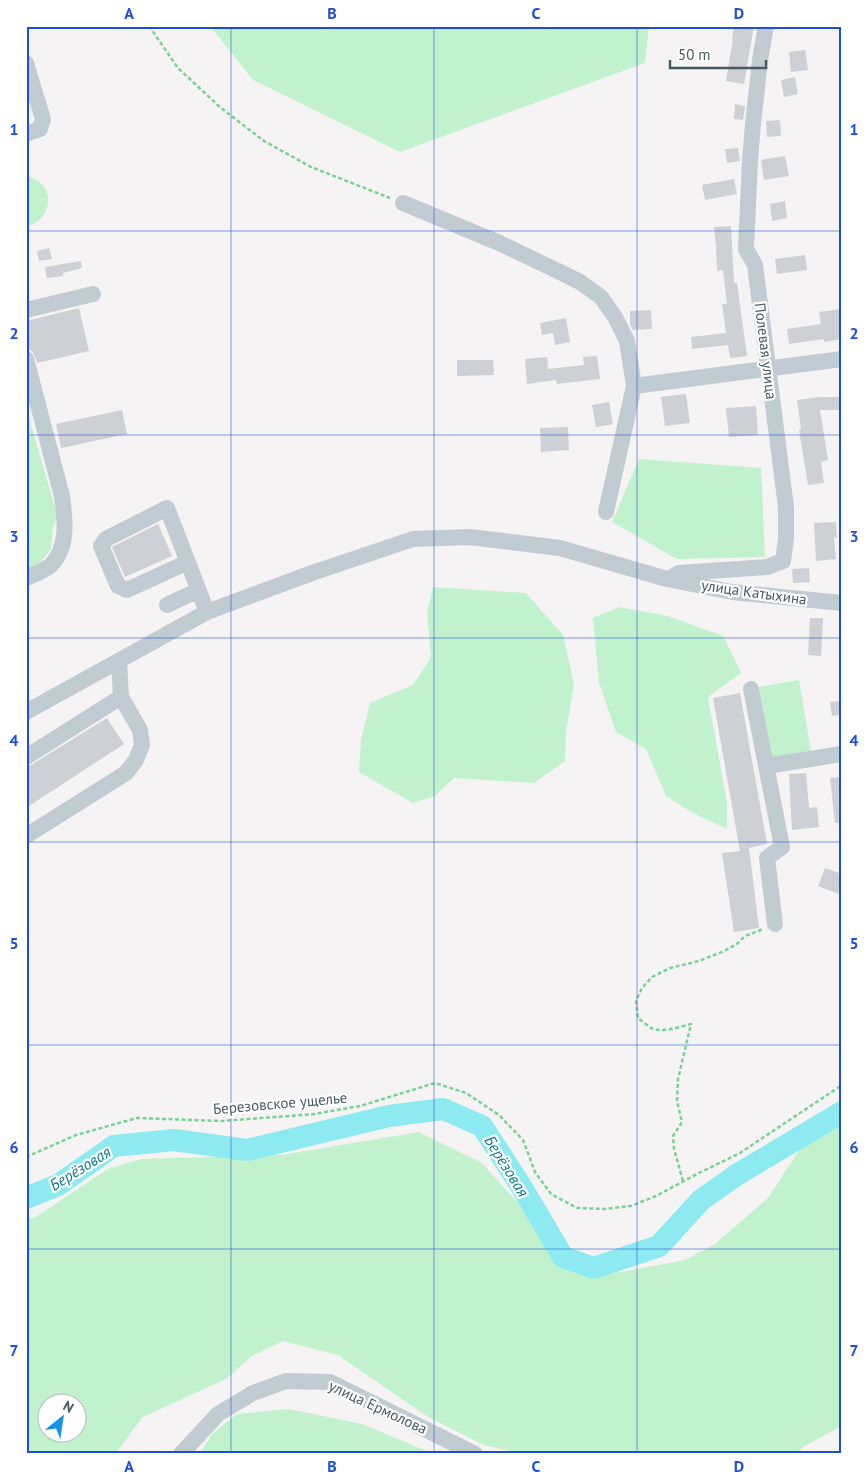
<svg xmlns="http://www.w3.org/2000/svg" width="868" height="1480" font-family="'PT Sans',sans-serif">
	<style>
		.green { fill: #c2f2cd; fill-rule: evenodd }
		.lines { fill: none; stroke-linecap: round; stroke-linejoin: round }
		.river { stroke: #8deaf0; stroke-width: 22 }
		.building { fill: #cdd1d5 }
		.path { stroke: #78d298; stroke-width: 2.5; stroke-dasharray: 4 2.5; stroke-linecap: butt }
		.minor { stroke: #c0ccd2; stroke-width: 16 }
		.grid { fill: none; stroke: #1d4ed8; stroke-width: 1; stroke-opacity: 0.55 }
		.labels { text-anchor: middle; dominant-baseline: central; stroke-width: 4.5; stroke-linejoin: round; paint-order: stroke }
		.street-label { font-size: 15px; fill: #495961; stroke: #fff }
		.water-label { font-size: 16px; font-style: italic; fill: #0a7e85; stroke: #fff }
		.neatline { fill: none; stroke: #1d4ed8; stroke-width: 2 }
		.grid-label { font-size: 16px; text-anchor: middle; font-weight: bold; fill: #1d4ed8 }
	</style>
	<rect width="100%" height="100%" fill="#f5f3f3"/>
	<g class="green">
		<polygon points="210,26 649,26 645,63 400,152 253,80"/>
		<path d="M26 176C55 181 56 217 27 227Z"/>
		<polygon points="26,407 58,518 53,526 51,549 40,563 26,569"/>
		<polygon points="639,459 761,468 765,557 677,559 612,522"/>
		<polygon points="433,587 526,593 563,635 574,684 566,732 565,761 534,783 454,778 435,796 413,803 359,772 361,740 370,703 413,685 431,658 427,612"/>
		<polygon points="619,607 668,616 723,636 741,673 708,697 727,803 727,829 693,813 666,796 646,749 616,732 599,683 593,618"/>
		<polygon points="799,680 811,751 772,758 759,687"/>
		<path d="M842 1124V1426L803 1447 796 1454 519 1453 484 1445 428 1417 338 1355 283 1341 252 1356 226 1379 143 1417 115 1454H26V1218H34L108 1169 141 1159 281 1155 419 1132 482 1163 517 1202 553 1258 581 1274 599 1276 685 1260 715 1244 768 1198 805 1141ZM48 1402H78V1432H48Z"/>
		<polygon points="289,1409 362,1424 434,1454 200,1454 212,1434 237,1414"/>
	</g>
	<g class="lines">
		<polyline class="river" points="26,1198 58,1185 114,1146 174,1140 247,1150 389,1116 443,1109 482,1126 521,1186 563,1257 594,1268 659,1246 701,1200 738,1174 842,1112"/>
	</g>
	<g class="building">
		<polygon points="734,26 754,26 744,84 726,81 733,39 732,39"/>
		<polygon points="805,50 808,70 791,72 789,52"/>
		<polygon points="795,77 798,94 784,97 781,80"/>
		<polygon points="735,104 745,106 743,120 734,119"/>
		<polygon points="780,120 781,136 767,137 766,121"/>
		<polygon points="738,148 740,161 727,163 725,149"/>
		<polygon points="785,156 789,176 764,180 761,160"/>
		<polygon points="734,179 737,194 705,200 702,185"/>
		<polygon points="785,201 787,218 772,221 770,204"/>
		<polygon points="731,226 734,283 737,283 747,356 730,358 728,345 692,349 691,337 726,333 722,304 727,304 723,270 717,271 716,246 714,227"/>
		<polygon points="49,248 52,259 39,261 37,251"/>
		<polygon points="805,255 807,270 777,274 775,259"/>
		<polygon points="81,261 82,268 63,273 63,276 47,278 45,267"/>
		<polygon points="79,308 89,351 37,363 33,352 29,349 26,339 26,321"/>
		<polygon points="842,309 842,339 824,342 824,339 789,344 787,329 821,324 819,312"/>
		<polygon points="651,310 652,329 633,330 630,325 630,311"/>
		<polygon points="566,318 570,342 555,345 553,333 542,335 540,323"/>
		<polygon points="597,356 600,379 557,384 556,380 527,384 525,359 547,357 548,369 584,365 583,357"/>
		<polygon points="457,360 493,360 494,375 457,376"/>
		<polygon points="686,394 690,423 665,426 661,397"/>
		<polygon points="819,397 842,397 842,410 820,410 828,460 821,462 824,483 808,485 799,430 801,429 797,400"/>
		<polygon points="609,402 613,424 596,427 592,405"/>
		<polygon points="756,406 758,435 729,437 726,408"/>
		<polygon points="122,410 127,434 61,448 56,424"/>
		<polygon points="568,427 569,450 541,452 540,428"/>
		<polygon points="836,522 837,538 834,538 836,559 816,561 814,523"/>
		<polygon points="158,524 172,556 125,577 112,547"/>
		<polygon points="809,568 810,582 793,583 792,569"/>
		<polygon points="810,618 823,618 821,656 808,655"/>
		<polygon points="740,693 767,844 749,848 759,928 734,932 722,853 740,851 713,698"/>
		<polygon points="842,701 842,715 832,716 830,702"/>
		<polygon points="107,718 124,744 26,808 26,767 31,765"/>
		<polygon points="806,773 809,808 817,807 819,827 792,830 789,774"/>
		<polygon points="842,777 842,823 835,823 830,778"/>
		<polygon points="825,868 842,874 842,895 818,886"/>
	</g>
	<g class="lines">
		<g class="path">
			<polyline points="149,26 178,68 221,108 264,141 311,167 390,198"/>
			<polyline points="26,1157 76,1135 137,1118 222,1121 314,1114 360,1106 435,1083 466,1093 499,1115 523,1140 535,1172 551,1194 577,1208 604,1209 631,1206 656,1196 699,1173 740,1153 842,1085"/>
			<path d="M683 1181 674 1149 673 1136 682 1122 677 1101 678 1079 691 1024C680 1027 662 1033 651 1028 647 1025 642 1021 638 1018L636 1001 642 988 652 977 670 968 699 961 722 952 737 944 745 936 763 929"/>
		</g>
		<g class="minor">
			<polyline points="26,63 43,119 40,129 26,134"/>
			<polyline points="403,203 497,242 558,271 580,282 601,297 615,317 627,341 634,386 606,512"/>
			<polyline points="26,310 93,294"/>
			<path d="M26 359 62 496C65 518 69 547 51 565 45 571 34 574 26 578"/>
			<polyline points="634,386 842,359"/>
			<polyline points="188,562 127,590 118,586 101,546 106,539 167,508 207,612"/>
			<polyline points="672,577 679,573 767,567 783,561 786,539 786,507 755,265 746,249 750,160 753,124 760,60 766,26"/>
			<polyline points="167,605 190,594 200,594"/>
			<polyline points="751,689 782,847 767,858 775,924"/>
			<polyline points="26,712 207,612 312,573 413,539 470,537 560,548 667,579 732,592 842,603"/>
			<polyline points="26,757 121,697"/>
			<polyline points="766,766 842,754"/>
			<polyline points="26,836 126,773 136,760 142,745 140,730 121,697 119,661"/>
			<polyline points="181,1454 218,1414 253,1393 286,1381 330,1382 475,1454"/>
		</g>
	</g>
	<path class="grid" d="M231 26V1454M434 26V1454M637 26V1454M26 231H842M26 435H842M26 638H842M26 842H842M26 1045H842M26 1249H842"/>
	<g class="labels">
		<g class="street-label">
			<text transform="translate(766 351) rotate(83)">Полевая улица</text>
			<text transform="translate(754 592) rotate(8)">улица Катыхина</text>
			<text transform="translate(280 1103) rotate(-5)">Березовское ущелье</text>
			<text transform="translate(378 1407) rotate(25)">улица Ермолова</text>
		</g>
		<g class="water-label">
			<text transform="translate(507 1166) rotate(58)">Берёзовая</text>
			<text transform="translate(80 1168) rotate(-32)">Берёзовая</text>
		</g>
	</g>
	<rect width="868" height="1480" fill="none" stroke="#ffffff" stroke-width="55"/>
	<g transform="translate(62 1418) rotate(30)"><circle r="24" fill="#ffffff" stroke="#b6bdc0"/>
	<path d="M0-4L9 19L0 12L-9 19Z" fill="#1593ed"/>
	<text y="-8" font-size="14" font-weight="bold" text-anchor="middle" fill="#495961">N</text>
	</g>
	<path d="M670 60v8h96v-8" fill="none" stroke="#495961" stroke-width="2.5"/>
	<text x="678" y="60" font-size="15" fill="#495961" stroke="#ffffff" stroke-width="4" paint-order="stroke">50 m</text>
	<rect x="28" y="28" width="812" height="1424" class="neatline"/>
	<g class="grid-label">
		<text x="129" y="19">A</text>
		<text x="332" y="19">B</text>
		<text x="536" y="19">C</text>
		<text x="739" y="19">D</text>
		<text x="14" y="135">1</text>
		<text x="854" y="135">1</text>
		<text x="14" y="339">2</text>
		<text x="854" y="339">2</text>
		<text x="14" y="542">3</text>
		<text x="854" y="542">3</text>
		<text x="14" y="746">4</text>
		<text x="854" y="746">4</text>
		<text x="14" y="949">5</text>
		<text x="854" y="949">5</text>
		<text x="14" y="1153">6</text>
		<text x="854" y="1153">6</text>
		<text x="14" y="1356">7</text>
		<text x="854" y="1356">7</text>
		<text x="129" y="1472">A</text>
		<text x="332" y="1472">B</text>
		<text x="536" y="1472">C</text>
		<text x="739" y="1472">D</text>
	</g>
</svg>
